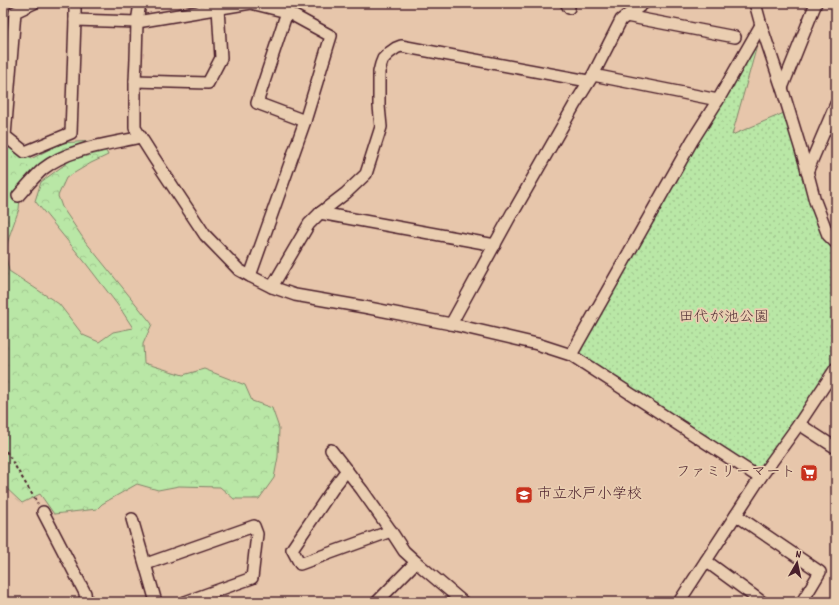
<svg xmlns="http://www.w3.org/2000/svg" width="839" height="605" font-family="Dekko,'Klee One',sans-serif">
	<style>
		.forest { fill: url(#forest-crowns); stroke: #828368 }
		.park { fill: url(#park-dots); stroke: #828368 }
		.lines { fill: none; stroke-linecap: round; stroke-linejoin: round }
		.minor-casing { stroke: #4a1f2b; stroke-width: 14 }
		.path { stroke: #4a1f2b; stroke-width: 2; stroke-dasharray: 3 3; stroke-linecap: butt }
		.minor { stroke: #eaceb1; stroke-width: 11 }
		.labels { text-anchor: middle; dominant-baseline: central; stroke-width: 3.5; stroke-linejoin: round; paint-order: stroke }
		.park-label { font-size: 15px; fill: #553337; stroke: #eaceb1 }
		.poi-label { font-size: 15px; fill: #4a1f2b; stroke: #eaceb1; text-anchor: end }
	</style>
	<defs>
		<pattern id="forest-crowns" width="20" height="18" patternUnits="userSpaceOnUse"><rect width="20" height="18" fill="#b9e7a6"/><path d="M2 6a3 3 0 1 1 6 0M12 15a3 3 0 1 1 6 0" fill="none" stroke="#a1c68f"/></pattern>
		<pattern id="park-dots" width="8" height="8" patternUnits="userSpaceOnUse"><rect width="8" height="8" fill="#b9e7a6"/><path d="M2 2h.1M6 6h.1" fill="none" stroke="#a1c68f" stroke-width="1.8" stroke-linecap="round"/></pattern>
	</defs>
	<rect width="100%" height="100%" fill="#e7c6ab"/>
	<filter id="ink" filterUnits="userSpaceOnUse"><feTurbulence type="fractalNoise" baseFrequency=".025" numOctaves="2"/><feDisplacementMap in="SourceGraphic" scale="8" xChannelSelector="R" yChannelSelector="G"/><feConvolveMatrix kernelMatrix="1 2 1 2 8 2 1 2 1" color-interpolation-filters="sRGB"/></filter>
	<g filter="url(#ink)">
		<polygon class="forest" points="3,140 31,159 61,143 108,140 67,150 21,187 19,209 10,234 5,252 9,271 59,304 83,335 99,342 113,332 133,328 120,308 84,261 35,201 41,182 71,160 106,151 108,155 91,163 66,178 58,196 62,207 85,241 152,324 143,344 144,363 183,375 204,369 245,385 252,401 272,408 279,428 278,457 274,478 259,499 234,499 220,487 179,486 158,490 137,484 102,504 97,509 63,513 54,514 40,494 22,503 3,485"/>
		<polygon class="park" points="760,35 732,135 784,113 810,198 836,247 836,358 759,474 575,354 697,139"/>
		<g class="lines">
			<defs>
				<g id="minor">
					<polyline points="34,3 15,12 5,136 25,152 71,133 75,20 75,3"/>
					<polyline points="140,3 137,22 136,59 135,81 135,128 154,158 205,235 239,270 250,276 272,287 295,295 364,307 451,324 537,344 571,355 760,478"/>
					<polyline points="566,3 569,8"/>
					<polyline points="755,3 761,25 782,88 805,163 815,201 828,235 836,243"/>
					<polyline points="287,12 257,103 305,121"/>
					<polyline points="626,16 735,37"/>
					<polyline points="75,20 137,22 251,3 287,12 331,36 305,121 250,276"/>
					<polyline points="593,75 718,100"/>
					<polyline points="135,81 208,83 221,58 218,8"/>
					<polyline points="782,88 816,3"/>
					<polyline points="807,172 836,104"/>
					<path d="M18 196C26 187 34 177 43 169 69 148 110 144 141 137"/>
					<polyline points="320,213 495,245"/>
					<polyline points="272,287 309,224 320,213 346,193 366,174 381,127 379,106 379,72 381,64 383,59 389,53 396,48 401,46 588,81"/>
					<polyline points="451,324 512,213 514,211 575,104 593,75 621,20 644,3"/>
					<polyline points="571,355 692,141 718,100 761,25"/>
					<polyline points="799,424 836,448"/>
					<polyline points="331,450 362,490 391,531 404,551 416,562 463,602"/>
					<polyline points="347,470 334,487 292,549 300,564 391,531"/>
					<polyline points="43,512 85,593 86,602"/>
					<polyline points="736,515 820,572 802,602"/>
					<polyline points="132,519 156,602"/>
					<polyline points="706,561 762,602"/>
					<polyline points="146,564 254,526 257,534 252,578 185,602"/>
					<polyline points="377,602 416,562"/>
					<polyline points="679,602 760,478 799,424 836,368"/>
				</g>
			</defs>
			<use href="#minor" class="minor-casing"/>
			<polyline class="path" points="3,446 38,504"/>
			<use href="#minor" class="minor"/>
		</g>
	</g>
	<defs>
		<symbol id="supermarket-square" viewBox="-11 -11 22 22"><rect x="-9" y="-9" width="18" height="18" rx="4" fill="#c8321e" stroke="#eaceb1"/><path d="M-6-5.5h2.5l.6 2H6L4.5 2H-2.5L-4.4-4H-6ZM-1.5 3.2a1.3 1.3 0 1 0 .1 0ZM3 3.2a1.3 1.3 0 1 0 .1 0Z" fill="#fff"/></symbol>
		<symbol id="school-square" viewBox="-11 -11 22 22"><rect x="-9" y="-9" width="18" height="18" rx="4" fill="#c8321e" stroke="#eaceb1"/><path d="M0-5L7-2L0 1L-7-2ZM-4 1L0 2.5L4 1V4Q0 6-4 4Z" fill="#fff"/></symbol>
	</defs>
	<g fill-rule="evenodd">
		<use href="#supermarket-square" x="799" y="463" width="20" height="20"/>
		<use href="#school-square" x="514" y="485" width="20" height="20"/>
	</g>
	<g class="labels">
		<g class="park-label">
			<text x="724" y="318">田代が池公園</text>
		</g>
		<g class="poi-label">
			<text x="796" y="473">ファミリーマート</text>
			<text x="537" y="495" text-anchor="start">市立水戸小学校</text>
		</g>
	</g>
	<rect width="839" height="605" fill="none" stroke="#eaceb1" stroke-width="16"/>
	<rect x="8" y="8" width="823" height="589" fill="none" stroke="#4a1f2b" stroke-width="1.5" filter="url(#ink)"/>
	<g transform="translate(797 563) rotate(9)" stroke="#eaceb1" stroke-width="3" paint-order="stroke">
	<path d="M0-3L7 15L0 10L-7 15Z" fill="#4a1f2b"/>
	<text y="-6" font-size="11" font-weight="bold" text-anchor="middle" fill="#4a1f2b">N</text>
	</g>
</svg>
